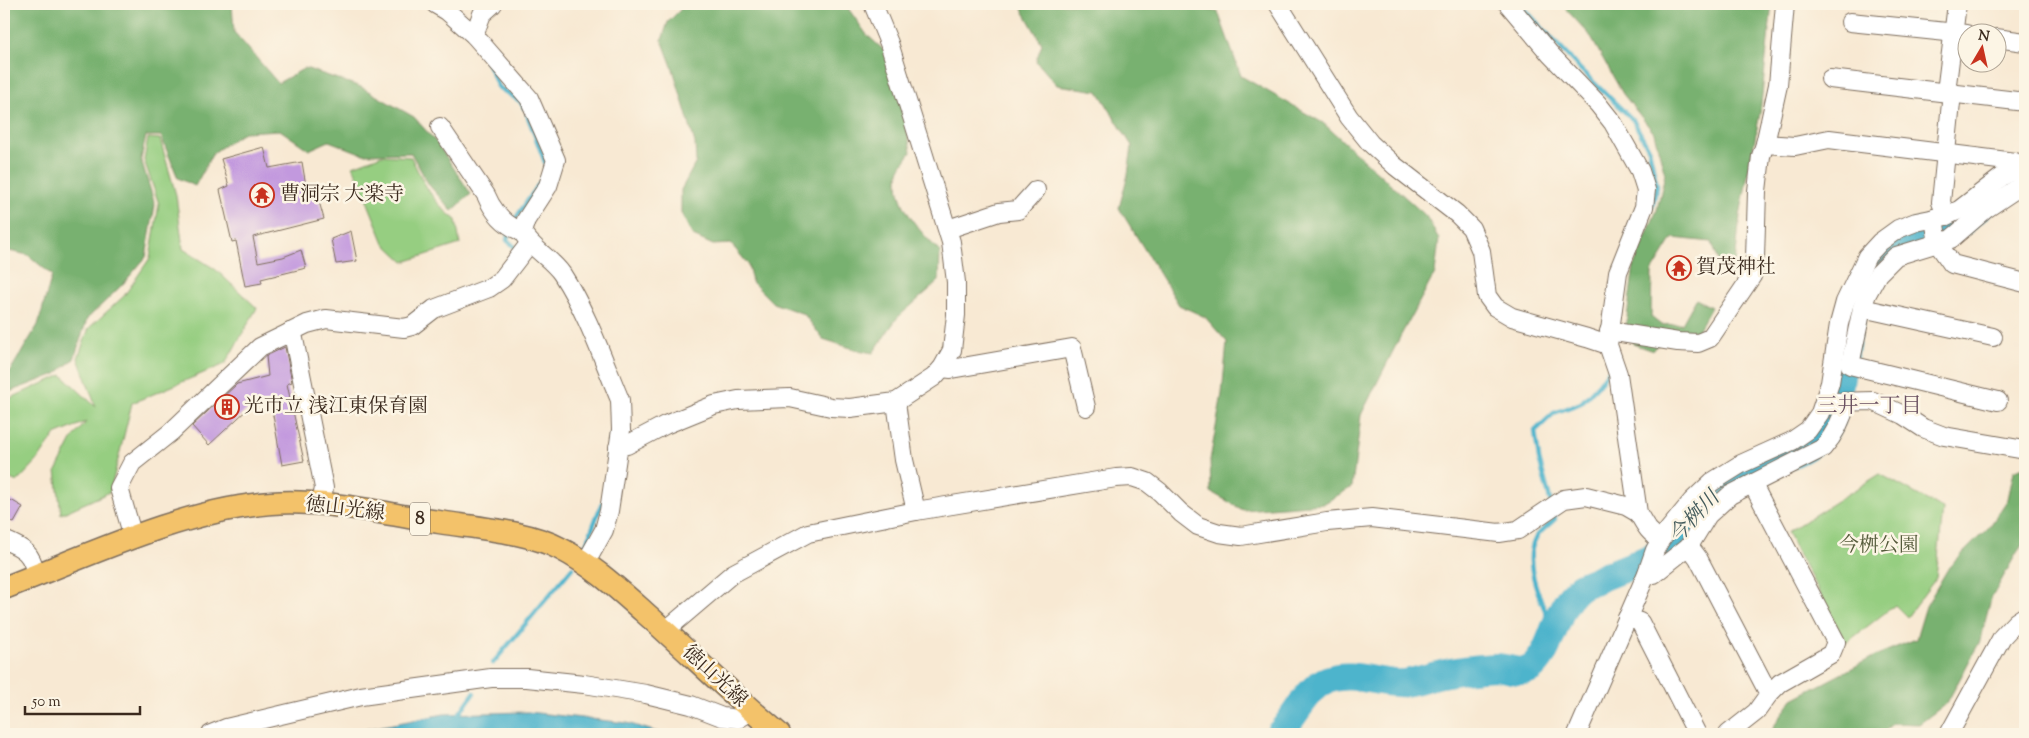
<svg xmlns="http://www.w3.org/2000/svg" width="2029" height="738" font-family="'Sorts Mill Goudy','Noto Serif JP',serif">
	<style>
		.green { fill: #96ce81; stroke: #687c50 }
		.forest { fill: #78b16f; stroke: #5a6e46 }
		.water { fill: #4eb4cc; stroke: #446f75 }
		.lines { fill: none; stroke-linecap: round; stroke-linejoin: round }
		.stream { stroke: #4eb4cc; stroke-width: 4.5 }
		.river { stroke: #4eb4cc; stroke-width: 28 }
		.building { fill: #c299de }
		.minor-casing { stroke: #7d6d5d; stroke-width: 20 }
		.major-casing { stroke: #7d6d5d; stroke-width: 25 }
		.minor { stroke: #fff; stroke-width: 18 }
		.major { stroke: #f3c26a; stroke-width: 22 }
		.labels { text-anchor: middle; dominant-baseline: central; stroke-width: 5; stroke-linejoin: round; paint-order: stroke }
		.shield { fill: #fcf5e5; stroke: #75675a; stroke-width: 1 }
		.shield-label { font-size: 19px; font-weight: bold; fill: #3b2a1e }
		.poi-label { font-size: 20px; fill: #3b2a1e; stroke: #fcf5e5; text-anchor: start }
		.street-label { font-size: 20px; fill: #3b2a1e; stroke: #fcf5e5 }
		.park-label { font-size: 20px; fill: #565b3c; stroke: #fcf5e5 }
		.neighbourhood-label { font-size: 21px; fill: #6a5161; stroke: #fcf5e5 }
		.water-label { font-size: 21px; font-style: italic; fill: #425a5b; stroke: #fcf5e5 }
	</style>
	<rect width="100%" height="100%" fill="#fcf5e5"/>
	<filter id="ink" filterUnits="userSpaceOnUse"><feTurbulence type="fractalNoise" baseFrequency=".02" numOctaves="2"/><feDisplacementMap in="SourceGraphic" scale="10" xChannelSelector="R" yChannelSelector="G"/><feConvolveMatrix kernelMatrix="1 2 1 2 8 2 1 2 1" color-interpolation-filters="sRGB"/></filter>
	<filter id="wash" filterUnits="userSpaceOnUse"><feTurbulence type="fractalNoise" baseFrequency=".0096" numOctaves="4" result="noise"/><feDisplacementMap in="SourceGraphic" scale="20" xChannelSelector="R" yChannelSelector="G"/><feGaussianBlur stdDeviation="1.12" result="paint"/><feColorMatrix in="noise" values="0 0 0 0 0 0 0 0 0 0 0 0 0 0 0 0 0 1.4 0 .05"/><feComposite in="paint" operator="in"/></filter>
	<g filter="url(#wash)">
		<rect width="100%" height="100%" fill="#f8e9d3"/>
		<g class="green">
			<polygon points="148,138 160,139 176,195 183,249 215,269 257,308 225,364 132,403 110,492 61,514 56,471 73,438 86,422 55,435 37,461 17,482 4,476 4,401 62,375 96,407 78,358 89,328 124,296 150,258 159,204 144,160"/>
			<path d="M382 155 411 157C423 182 433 203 456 220L460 244 404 262 384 243 353 166Z"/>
			<polygon points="1880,474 1943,509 1936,578 1907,617 1895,605 1846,643 1787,532"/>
		</g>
		<g class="forest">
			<polygon points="4,4 232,4 234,32 278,83 305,68 361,87 414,117 437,143 471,194 452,211 429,185 411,153 363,154 329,141 309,150 280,130 244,132 213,153 195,186 178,178 161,136 146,136 141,159 155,205 146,257 123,284 87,319 74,359 56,374 4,394 4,381 38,325 52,275 28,255 4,250"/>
			<path d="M678 4H845L867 35 886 52 905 118 911 152C908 157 901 165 899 172 892 203 921 232 940 252L939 281 897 318 873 353 857 350 823 339 804 314 773 303 752 282 748 264 731 244 713 245 693 236 681 213V190L696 162 695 143 673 69 662 40 668 22 681 9Z"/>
			<polygon points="1007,4 1178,4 1218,12 1241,76 1323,123 1426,216 1439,239 1435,273 1400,337 1361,415 1352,487 1323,504 1243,510 1211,492 1210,460 1222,394 1227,342 1205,317 1179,305 1119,208 1128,174 1132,146 1098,91 1057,85 1036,61 1042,44 1021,7"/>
			<polygon points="1561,4 1772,4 1760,113 1740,215 1735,264 1720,266 1712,242 1673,238 1652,272 1651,317 1661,325 1682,324 1696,299 1711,307 1696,334 1665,336 1653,351 1633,344 1626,325 1634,265 1657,210 1665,174 1654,133 1623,94 1589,34"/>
			<polygon points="2025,466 2025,541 2016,554 1991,599 1980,641 1947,703 1919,724 1892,723 1883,734 1771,734 1774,726 1793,699 1877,655 1916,639 1926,606 1949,567 1990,526 2008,499 2014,471"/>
		</g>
		<polygon class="water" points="528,712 627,723 663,734 342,734 444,714"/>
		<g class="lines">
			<g class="stream">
				<polyline points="1520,4 1580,69 1633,120 1649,149 1657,186 1652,206"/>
				<polyline points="487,61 498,87 520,101 524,108"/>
				<polyline points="527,114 546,165 545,168"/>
				<polyline points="512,224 543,178"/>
				<polyline points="509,231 507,240 519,251"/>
				<polyline points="608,458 612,434"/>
				<polyline points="1551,503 1539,459 1535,431 1554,413 1581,403 1599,384 1608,371"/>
				<path d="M1553 511 1555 519C1550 524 1543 529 1538 535 1519 559 1543 606 1554 630"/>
				<polyline points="586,545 602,503"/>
				<polyline points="493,663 572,568"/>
				<polyline points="456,718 474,693"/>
			</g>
			<path class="river" d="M1279 734C1293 720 1308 687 1327 680 1353 670 1377 685 1404 683 1416 682 1429 676 1442 674 1459 670 1478 668 1495 667 1508 667 1523 676 1533 667 1555 647 1554 606 1580 587 1585 584 1592 582 1598 579 1622 568 1648 562 1669 547 1683 538 1689 522 1699 509 1711 494 1733 480 1750 471 1778 457 1800 457 1823 433 1835 420 1838 394 1841 377 1847 342 1850 301 1871 270 1884 251 1903 234 1925 231 1935 230 1945 230 1954 226 1964 223 1973 212 1981 205"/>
		</g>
		<g id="blocks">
			<g class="building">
				<polygon points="264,147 269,168 302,162 306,186 314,184 324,219 253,237 258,262 283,257 301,250 306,268 261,279 262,283 245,286 236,241 232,242 220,190 229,186 221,159"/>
				<polygon points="351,231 357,261 336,264 331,239"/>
				<polygon points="285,347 292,382 287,384 304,461 282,465 272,410 269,403 252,405 209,445 192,426 237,384 268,376 266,356"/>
				<polygon points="11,500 23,507 14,523 4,518 4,501 8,504"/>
			</g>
		</g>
	</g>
	<g filter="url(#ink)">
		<use href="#blocks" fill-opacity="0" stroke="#7d6d5d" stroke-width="1"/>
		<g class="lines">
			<defs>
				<g id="minor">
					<path d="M435 4 447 11 474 35 529 98 556 160 548 186 526 220 522 232C533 250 551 258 562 274 587 313 602 357 620 400L621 430 609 511 604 530 585 564"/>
					<polyline points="1278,4 1349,117 1370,143 1395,166 1457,214 1471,228 1481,251 1487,296 1495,307 1512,317 1587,338 1608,345"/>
					<path d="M1508 4 1550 54 1598 104 1613 123 1640 171 1646 190 1644 207 1618 272 1608 345 1618 374 1638 513C1645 525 1649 534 1661 539"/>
					<polyline points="1850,22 1966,34"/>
					<polyline points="474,35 482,14 493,4"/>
					<polyline points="1996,38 2025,42"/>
					<polyline points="1830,79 2025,102"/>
					<path d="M440 127 486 195C493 212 505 225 522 232"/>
					<polyline points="1765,144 1795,146 1829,139 2015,162 2021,167"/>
					<polyline points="1946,216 1941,202 1951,103 1947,84 1957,4"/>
					<polyline points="1934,218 1938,244 1952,264 2025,283"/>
					<polyline points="948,229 999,212 1018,210 1036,190"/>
					<polyline points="1862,308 1993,337"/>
					<polyline points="1609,331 1678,342 1698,343 1710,338 1752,276 1755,258 1757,191 1761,156 1765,144 1778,85 1785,4"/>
					<polyline points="290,332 294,339 324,488 321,504"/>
					<polyline points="942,368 951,369 1072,348 1086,407"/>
					<polyline points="1998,401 1850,365 1862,308 1867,294 1878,274 1896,256 1951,239 1986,209 2025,183"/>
					<polyline points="896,402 904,460 916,511"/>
					<polyline points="1836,402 1873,401 1903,415 1923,428 1944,436 2025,450"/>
					<polyline points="618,447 627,445 665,425 714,405 738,400 790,398 831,407 850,408 896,402 934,377 942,368 952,350 956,315 956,282 951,242 889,43 873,4"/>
					<polyline points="133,537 119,488 132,463 171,432 260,347 307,324 326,319 404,328 412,326 434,309 489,288 502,279 529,244"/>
					<path d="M4 540C24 548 32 553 36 575"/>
					<polyline points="1689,546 1698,558 1769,694"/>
					<path d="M1647 573 1654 574 1689 546 1708 515 1730 495 1823 448C1835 434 1842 421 1846 403"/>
					<polyline points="1627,618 1640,622 1697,734"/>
					<polyline points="665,631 732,574 808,533 916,511 1116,478 1132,477 1147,482 1160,492 1181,513 1198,526 1219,533 1241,536 1327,522 1372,518 1499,533 1518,530 1564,499 1586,496 1626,506 1638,513"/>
					<polyline points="211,734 226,728 361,696 491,678 527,678 584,684 646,694 691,705 722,717 738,719 751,711"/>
					<polyline points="1577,734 1647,573 1655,550 1661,539 1692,501 1712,482 1741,464 1792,441 1808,430 1820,413 1830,383 1839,324 1845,302 1867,256 1880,242 1898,229 1916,222 1946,216 1959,210 2003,176 2025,164"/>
					<polyline points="1728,734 1756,712 1769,694 1780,683 1831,654 1836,642 1753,485"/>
					<polyline points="1949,734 2002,637 2016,622 2025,616"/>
				</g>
				<path id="major" d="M4 588C87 556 182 510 271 503 327 499 384 514 439 522 477 528 527 531 561 549 592 565 618 589 644 612 689 652 732 695 779 734"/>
			</defs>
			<use href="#minor" class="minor-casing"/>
			<use href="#major" class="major-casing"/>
			<use href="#minor" class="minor"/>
			<use href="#major" class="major"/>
		</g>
	</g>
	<defs>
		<symbol id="temple-ring" viewBox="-11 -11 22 22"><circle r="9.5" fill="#fcf5e5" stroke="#c8321e" stroke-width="1.5"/><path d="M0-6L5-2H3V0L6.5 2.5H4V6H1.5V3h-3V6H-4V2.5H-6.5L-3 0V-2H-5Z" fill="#c8321e"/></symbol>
		<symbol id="building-ring" viewBox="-11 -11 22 22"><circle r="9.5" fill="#fcf5e5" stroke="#c8321e" stroke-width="1.5"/><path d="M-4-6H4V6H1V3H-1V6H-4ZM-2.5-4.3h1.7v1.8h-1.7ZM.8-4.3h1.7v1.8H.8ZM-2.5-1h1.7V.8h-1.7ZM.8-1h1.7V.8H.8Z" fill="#c8321e"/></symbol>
	</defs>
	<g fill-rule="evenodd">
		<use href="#temple-ring" x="248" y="181" width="28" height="28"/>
		<use href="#temple-ring" x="1665" y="254" width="28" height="28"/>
		<use href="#building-ring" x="213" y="393" width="28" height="28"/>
	</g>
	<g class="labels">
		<rect class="shield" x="410" y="502.5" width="20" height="33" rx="4"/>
		<g class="shield-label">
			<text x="420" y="519">8</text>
		</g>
		<g class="poi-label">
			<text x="280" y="195">曹洞宗 大楽寺</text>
			<text x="1696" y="268">賀茂神社</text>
			<text x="244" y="407">光市立 浅江東保育園</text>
		</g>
		<g class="street-label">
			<text transform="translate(345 510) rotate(7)">徳山光線</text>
			<text transform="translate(714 677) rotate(43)">徳山光線</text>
		</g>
		<g class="park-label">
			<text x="1879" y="546">今桝公園</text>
		</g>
		<g class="neighbourhood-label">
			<text x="1869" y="407">三井一丁目</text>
		</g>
		<g class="water-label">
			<text transform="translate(1695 518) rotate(-47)">今桝川</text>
		</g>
	</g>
	<rect width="2029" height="738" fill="none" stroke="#fcf5e5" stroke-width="20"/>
	<g transform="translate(1982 48) rotate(9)"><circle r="24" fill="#fcf5e5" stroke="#afa495"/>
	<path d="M0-4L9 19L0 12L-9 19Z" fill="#c8321e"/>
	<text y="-8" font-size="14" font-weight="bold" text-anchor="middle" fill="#3b2a1e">N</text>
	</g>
	<path d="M25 706v8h115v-8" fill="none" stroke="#3b2a1e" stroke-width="2.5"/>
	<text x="32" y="706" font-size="15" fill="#3b2a1e" stroke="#fcf5e5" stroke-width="4" paint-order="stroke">50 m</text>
</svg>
